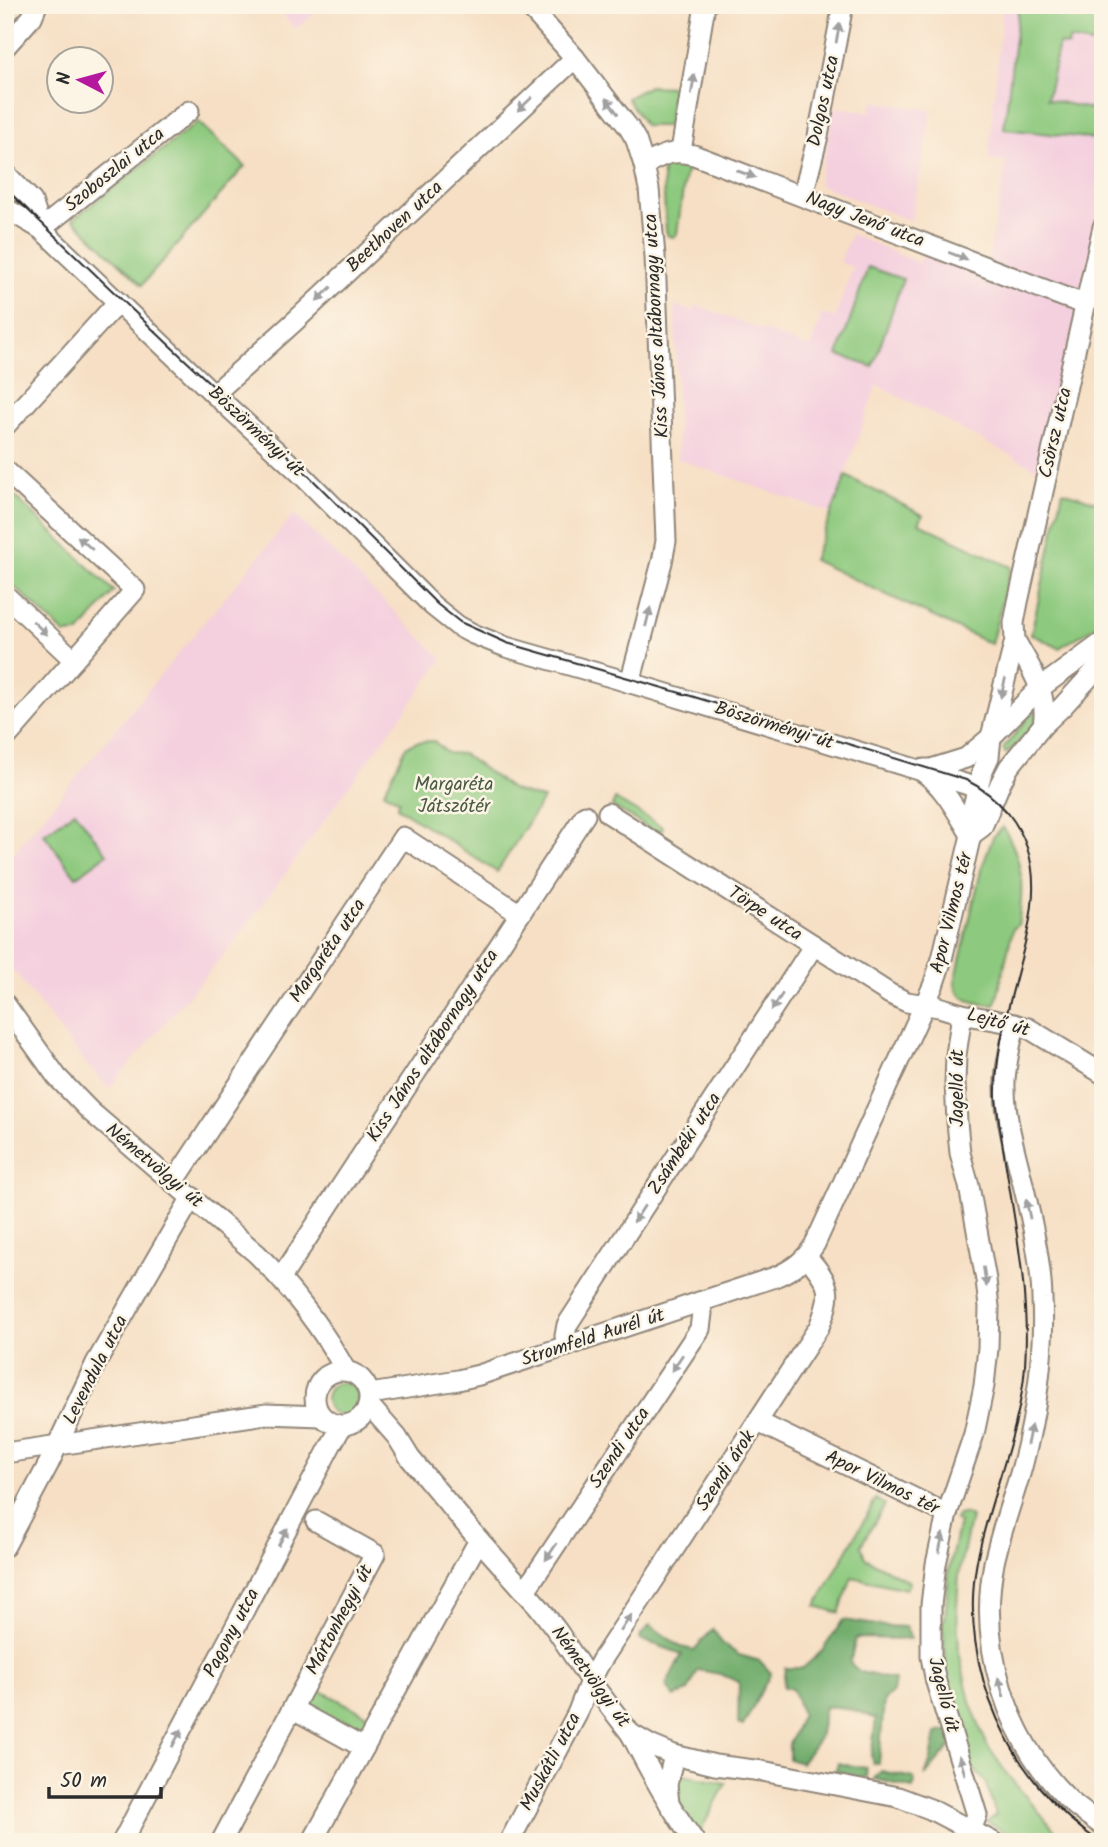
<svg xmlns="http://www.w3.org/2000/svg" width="1108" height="1847" font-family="Kalam,sans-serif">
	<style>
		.built { fill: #f4cfde }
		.green { fill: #8dc97e; stroke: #5c7a54; stroke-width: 2 }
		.forest { fill: #72ad6d; stroke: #4e6c4c; stroke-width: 2 }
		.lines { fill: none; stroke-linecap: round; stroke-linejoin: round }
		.minor-casing { stroke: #908578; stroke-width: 23 }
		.minor { stroke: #fff; stroke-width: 19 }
		.tram { stroke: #2b2b2b; stroke-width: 2 }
		.oneway { fill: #a0a0a0 }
		.labels { text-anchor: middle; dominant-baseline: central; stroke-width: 5; stroke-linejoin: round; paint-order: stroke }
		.street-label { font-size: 19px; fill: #2b2b2b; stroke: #fcf5e5 }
		.park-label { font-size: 19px; fill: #485a44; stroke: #fcf5e5 }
	</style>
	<rect width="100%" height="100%" fill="#fcf5e5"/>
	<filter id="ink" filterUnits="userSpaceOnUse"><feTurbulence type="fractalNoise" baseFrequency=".0143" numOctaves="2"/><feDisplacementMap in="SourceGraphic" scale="14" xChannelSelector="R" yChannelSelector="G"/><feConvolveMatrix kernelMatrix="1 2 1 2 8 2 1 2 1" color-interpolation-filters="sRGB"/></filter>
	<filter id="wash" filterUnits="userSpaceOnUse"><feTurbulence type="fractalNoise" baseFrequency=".00686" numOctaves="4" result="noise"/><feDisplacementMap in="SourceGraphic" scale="28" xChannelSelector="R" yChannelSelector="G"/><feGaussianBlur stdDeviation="1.57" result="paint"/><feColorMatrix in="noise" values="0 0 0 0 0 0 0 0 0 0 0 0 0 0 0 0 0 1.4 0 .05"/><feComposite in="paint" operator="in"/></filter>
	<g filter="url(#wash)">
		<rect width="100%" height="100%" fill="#f6dfc4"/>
		<g class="built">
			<polygon points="275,5 326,5 295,29"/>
			<polygon points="1003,5 1103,5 1103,199 1041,471 877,385 831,513 678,459 675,305 693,312 696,305 810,348 822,314 835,318 853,267 840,262 851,234 919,263 930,240 988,262 1006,162 988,160"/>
			<polygon points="872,101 932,110 911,221 818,184 835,107 870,112"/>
			<polygon points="294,514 443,659 234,943 109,1088 82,1059 5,960 5,863"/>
		</g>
		<g class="green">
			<polygon points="1019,5 1103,5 1103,46 1069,40 1068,46 1059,44 1047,99 1103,112 1096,139 1004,129"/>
			<polygon points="649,86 673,87 668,126 645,126 627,98"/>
			<polygon points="198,122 245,166 142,285 73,219"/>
			<polygon points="691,159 689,167 685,175 677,234 673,237 668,236 666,231 662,163"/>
			<polygon points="868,267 903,279 873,367 838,355"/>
			<polygon points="846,476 923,515 919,523 1011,567 991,644 813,560"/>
			<polygon points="5,487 114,591 79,633 65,634 5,578"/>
			<polygon points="1063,491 1103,504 1103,621 1093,628 1059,648 1031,634"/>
			<path d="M1036 708C1038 728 1020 740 1007 753H1005L1003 749Z"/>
			<polygon points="434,741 447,753 463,754 513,790 543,799 497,872 397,807 399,800 384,792 406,747 416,742"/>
			<polygon points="615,799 663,827 659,834 612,806"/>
			<polygon points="75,811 107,854 76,877 44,834"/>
			<path d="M1003 827C1024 860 1024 888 1018 925L1013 928 996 1003 994 1005C978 1004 956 1001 955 982L981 870 993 837Z"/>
			<circle cx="342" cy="1399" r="16"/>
			<polygon points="876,1499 885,1505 861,1545 865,1558 910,1582 906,1589 852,1577 839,1613 816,1606"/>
			<polygon points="964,1514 971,1517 959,1572 957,1608 959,1652 970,1702 987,1745 1009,1777 1065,1842 1020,1842 987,1821 996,1815 985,1781 968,1763 946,1681 943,1661 946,1656 942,1621 945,1619 949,1568 959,1522 955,1520 957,1515"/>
			<polygon points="310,1685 371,1717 359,1740 297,1707"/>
			<path d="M683 1775 726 1783 699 1834C690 1820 661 1787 683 1775Z"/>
		</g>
		<g class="forest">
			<path d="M843 1620 883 1626 906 1627 911 1639 856 1638 850 1663 860 1672 895 1680 893 1692 884 1701 879 1763H873L871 1756 876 1719C860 1711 843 1705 825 1707L819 1738 801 1763 789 1759V1744L802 1714 792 1689 783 1687 785 1668H803L822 1651Z"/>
			<polygon points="650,1625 681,1647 694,1650 713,1629 722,1643 739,1655 760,1661 771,1673 743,1726 738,1724 739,1682 720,1674 698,1670 688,1691 674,1697 666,1685 682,1654 640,1639 641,1635"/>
			<polygon points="949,1730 953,1743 925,1776 931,1759 936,1733"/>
			<polygon points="838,1763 866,1768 867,1777 859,1779 835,1772"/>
			<polygon points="881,1771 914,1778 915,1783 913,1788 874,1779"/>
		</g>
	</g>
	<g filter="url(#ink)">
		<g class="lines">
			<defs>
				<g id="minor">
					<polyline points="528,5 575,58 629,128 636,140 644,165 649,189 655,256 666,541 662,562 630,683"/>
					<polyline points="5,47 32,17 37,5"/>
					<polyline points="681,151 705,5"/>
					<path d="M644 165C663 155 672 149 694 155L1064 297 1085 304"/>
					<polyline points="5,173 32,201 41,229"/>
					<polyline points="803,195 818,136 843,5"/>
					<polyline points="5,208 41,229 214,394 299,472 433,606 458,626 473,634 506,647 611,677 965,784 978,789 992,802"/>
					<polyline points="41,229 189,111"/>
					<polyline points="214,394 294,322 575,58"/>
					<polyline points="5,426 118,302"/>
					<polyline points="5,470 135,590 5,739"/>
					<polyline points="5,595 74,660"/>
					<path d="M1015 640C1030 667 1049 693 1043 725"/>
					<polyline points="924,769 931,769 966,758 991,737 1040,688 1103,642"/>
					<path d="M923 772C945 787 958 814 971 835"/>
					<polyline points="608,813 890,994 907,1002 939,1007 962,1014 1005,1022 1028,1028 1103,1074"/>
					<polyline points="971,835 982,827 1000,784 1009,767 1043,725 1062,707 1103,662"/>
					<path d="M5 1004 57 1077 91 1112 257 1254C292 1289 322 1328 346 1371"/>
					<polyline points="962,1014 956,1055 955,1083 957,1122 960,1153 969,1186 986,1280 989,1307 988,1348 984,1386 974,1434 947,1514 936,1564 931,1605 931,1657 936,1682 977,1815 971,1830"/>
					<path d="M1015 1024C1011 1043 1006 1062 1005 1081 1004 1115 1014 1147 1022 1180 1031 1218 1041 1259 1042 1299 1045 1353 1036 1415 1022 1467 1013 1499 1001 1530 994 1563 978 1645 1006 1737 1065 1796 1076 1808 1090 1816 1103 1826"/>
					<polyline points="174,1182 403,837 520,914"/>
					<polyline points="281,1278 585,815"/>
					<polyline points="568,1346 565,1336 567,1325 814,945"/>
					<circle cx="342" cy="1398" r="27"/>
					<path d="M370 1394 458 1380 479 1375 775 1277C794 1269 805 1260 815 1244L933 986 942 959 971 835 972 810 982 772 989 757 991 737 1015 640 1014 623 1018 602 1103 227"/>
					<polyline points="369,1405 397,1437 410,1458 479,1540 539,1607 558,1632 590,1681 631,1734 650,1745 674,1755 715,1765 762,1771 898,1797 930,1809 993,1842"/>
					<polyline points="758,1422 947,1514"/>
					<polyline points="5,1453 266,1414 321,1416"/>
					<polyline points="5,1546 49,1463 96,1363 192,1197"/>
					<polyline points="525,1591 700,1329 702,1313 699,1302"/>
					<polyline points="293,1709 364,1748"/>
					<path d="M631 1734C650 1772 670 1808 695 1842"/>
					<polyline points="669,1803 667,1785 674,1755"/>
					<polyline points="122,1842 331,1445 342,1426"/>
					<polyline points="221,1842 375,1554 316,1521"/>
					<polyline points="312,1842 479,1540"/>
					<path d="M509 1842 577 1714 590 1681 601 1661 819 1327C833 1293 831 1284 807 1257"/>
				</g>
			</defs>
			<use href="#minor" class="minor-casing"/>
			<use href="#minor" class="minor"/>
			<path class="tram" d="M5 188 166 342 302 469 437 604 460 622 507 643 691 696 966 780C983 788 996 799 1008 813 1050 866 1030 923 1015 982 1005 1020 995 1058 996 1097 1006 1187 1031 1276 1025 1366 1020 1434 990 1495 977 1561 957 1668 1011 1783 1100 1842"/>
		</g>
		<defs><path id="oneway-solid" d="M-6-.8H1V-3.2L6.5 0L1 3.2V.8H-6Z" transform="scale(1.75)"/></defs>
		<g class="oneway">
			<use href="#oneway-solid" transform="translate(838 33) rotate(-79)"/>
			<use href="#oneway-solid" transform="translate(693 84) rotate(-81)"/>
			<use href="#oneway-solid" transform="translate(525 104) rotate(137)"/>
			<use href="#oneway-solid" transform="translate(612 106) rotate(-127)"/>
			<use href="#oneway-solid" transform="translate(746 174) rotate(20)"/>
			<use href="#oneway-solid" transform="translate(958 256) rotate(21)"/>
			<use href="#oneway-solid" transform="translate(324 294) rotate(137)"/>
			<use href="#oneway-solid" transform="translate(85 543) rotate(-138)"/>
			<use href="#oneway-solid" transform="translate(648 617) rotate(-76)"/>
			<use href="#oneway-solid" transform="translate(40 628) rotate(43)"/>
			<use href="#oneway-solid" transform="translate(1003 688) rotate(104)"/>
			<use href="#oneway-solid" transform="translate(777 1002) rotate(123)"/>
			<use href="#oneway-solid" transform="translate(1028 1209) rotate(-102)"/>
			<use href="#oneway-solid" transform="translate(639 1214) rotate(123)"/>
			<use href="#oneway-solid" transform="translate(985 1277) rotate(81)"/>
			<use href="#oneway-solid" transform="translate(677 1363) rotate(124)"/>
			<use href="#oneway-solid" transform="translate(1029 1435) rotate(-78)"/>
			<use href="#oneway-solid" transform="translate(283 1537) rotate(-62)"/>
			<use href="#oneway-solid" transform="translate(941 1543) rotate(-78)"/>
			<use href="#oneway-solid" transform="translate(551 1552) rotate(124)"/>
			<use href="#oneway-solid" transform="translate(626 1623) rotate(-57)"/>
			<use href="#oneway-solid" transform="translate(1001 1687) rotate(-107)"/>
			<use href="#oneway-solid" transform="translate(177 1738) rotate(-62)"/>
			<use href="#oneway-solid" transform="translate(962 1765) rotate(-107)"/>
		</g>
	</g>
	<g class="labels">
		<g class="street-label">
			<text transform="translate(824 101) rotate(-78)">Dolgos utca</text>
			<text transform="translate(115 170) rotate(-39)">Szoboszlai utca</text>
			<text transform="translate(865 220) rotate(21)">Nagy Jenő utca</text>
			<text transform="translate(395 227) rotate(-43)">Beethoven utca</text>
			<text transform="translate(657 326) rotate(-93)">Kiss János altábornagy utca</text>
			<text transform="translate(256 432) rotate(43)">Böszörményi út</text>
			<text transform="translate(1056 433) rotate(-77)">Csörsz utca</text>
			<text transform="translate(774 726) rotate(17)">Böszörményi út</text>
			<text transform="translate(952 913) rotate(-76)">Apor Vilmos tér</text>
			<text transform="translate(765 914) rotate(33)">Törpe utca</text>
			<text transform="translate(328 951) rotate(-56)">Margaréta utca</text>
			<text transform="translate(998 1023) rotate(15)">Lejtő út</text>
			<text transform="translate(433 1046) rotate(-57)">Kiss János altábornagy utca</text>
			<text transform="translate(958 1088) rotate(-90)">Jagelló út</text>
			<text transform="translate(685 1144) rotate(-57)">Zsámbéki utca</text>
			<text transform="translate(154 1166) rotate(40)">Németvölgyi út</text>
			<text transform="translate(593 1338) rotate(-18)">Stromfeld Aurél út</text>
			<text transform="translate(96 1370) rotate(-63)">Levendula utca</text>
			<text transform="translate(620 1448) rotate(-56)">Szendi utca</text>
			<text transform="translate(726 1471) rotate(-57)">Szendi árok</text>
			<text transform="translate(882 1483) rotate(26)">Apor Vilmos tér</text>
			<text transform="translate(340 1620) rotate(-62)">Mártonhegyi út</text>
			<text transform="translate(232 1633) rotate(-62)">Pagony utca</text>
			<text transform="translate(590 1677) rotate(54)">Németvölgyi út</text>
			<text transform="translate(943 1695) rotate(76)">Jagelló út</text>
			<text transform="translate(551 1762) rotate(-62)">Muskátli utca</text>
		</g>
		<g class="park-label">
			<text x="454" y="785">Margaréta<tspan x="454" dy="22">Játszótér</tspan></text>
		</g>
	</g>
	<rect width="1108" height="1847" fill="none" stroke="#fcf5e5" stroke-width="28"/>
	<g transform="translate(80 80) rotate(276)"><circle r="33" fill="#fcf5e5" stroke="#a8a49b" stroke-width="2"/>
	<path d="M0-5L12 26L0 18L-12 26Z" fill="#b5179e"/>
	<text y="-10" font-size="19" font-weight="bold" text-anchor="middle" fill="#2b2b2b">N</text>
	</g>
	<path d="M49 1787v10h112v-10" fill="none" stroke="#2b2b2b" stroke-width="3.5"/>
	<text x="60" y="1787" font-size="21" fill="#2b2b2b" stroke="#fcf5e5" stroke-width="5" paint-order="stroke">50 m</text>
</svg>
